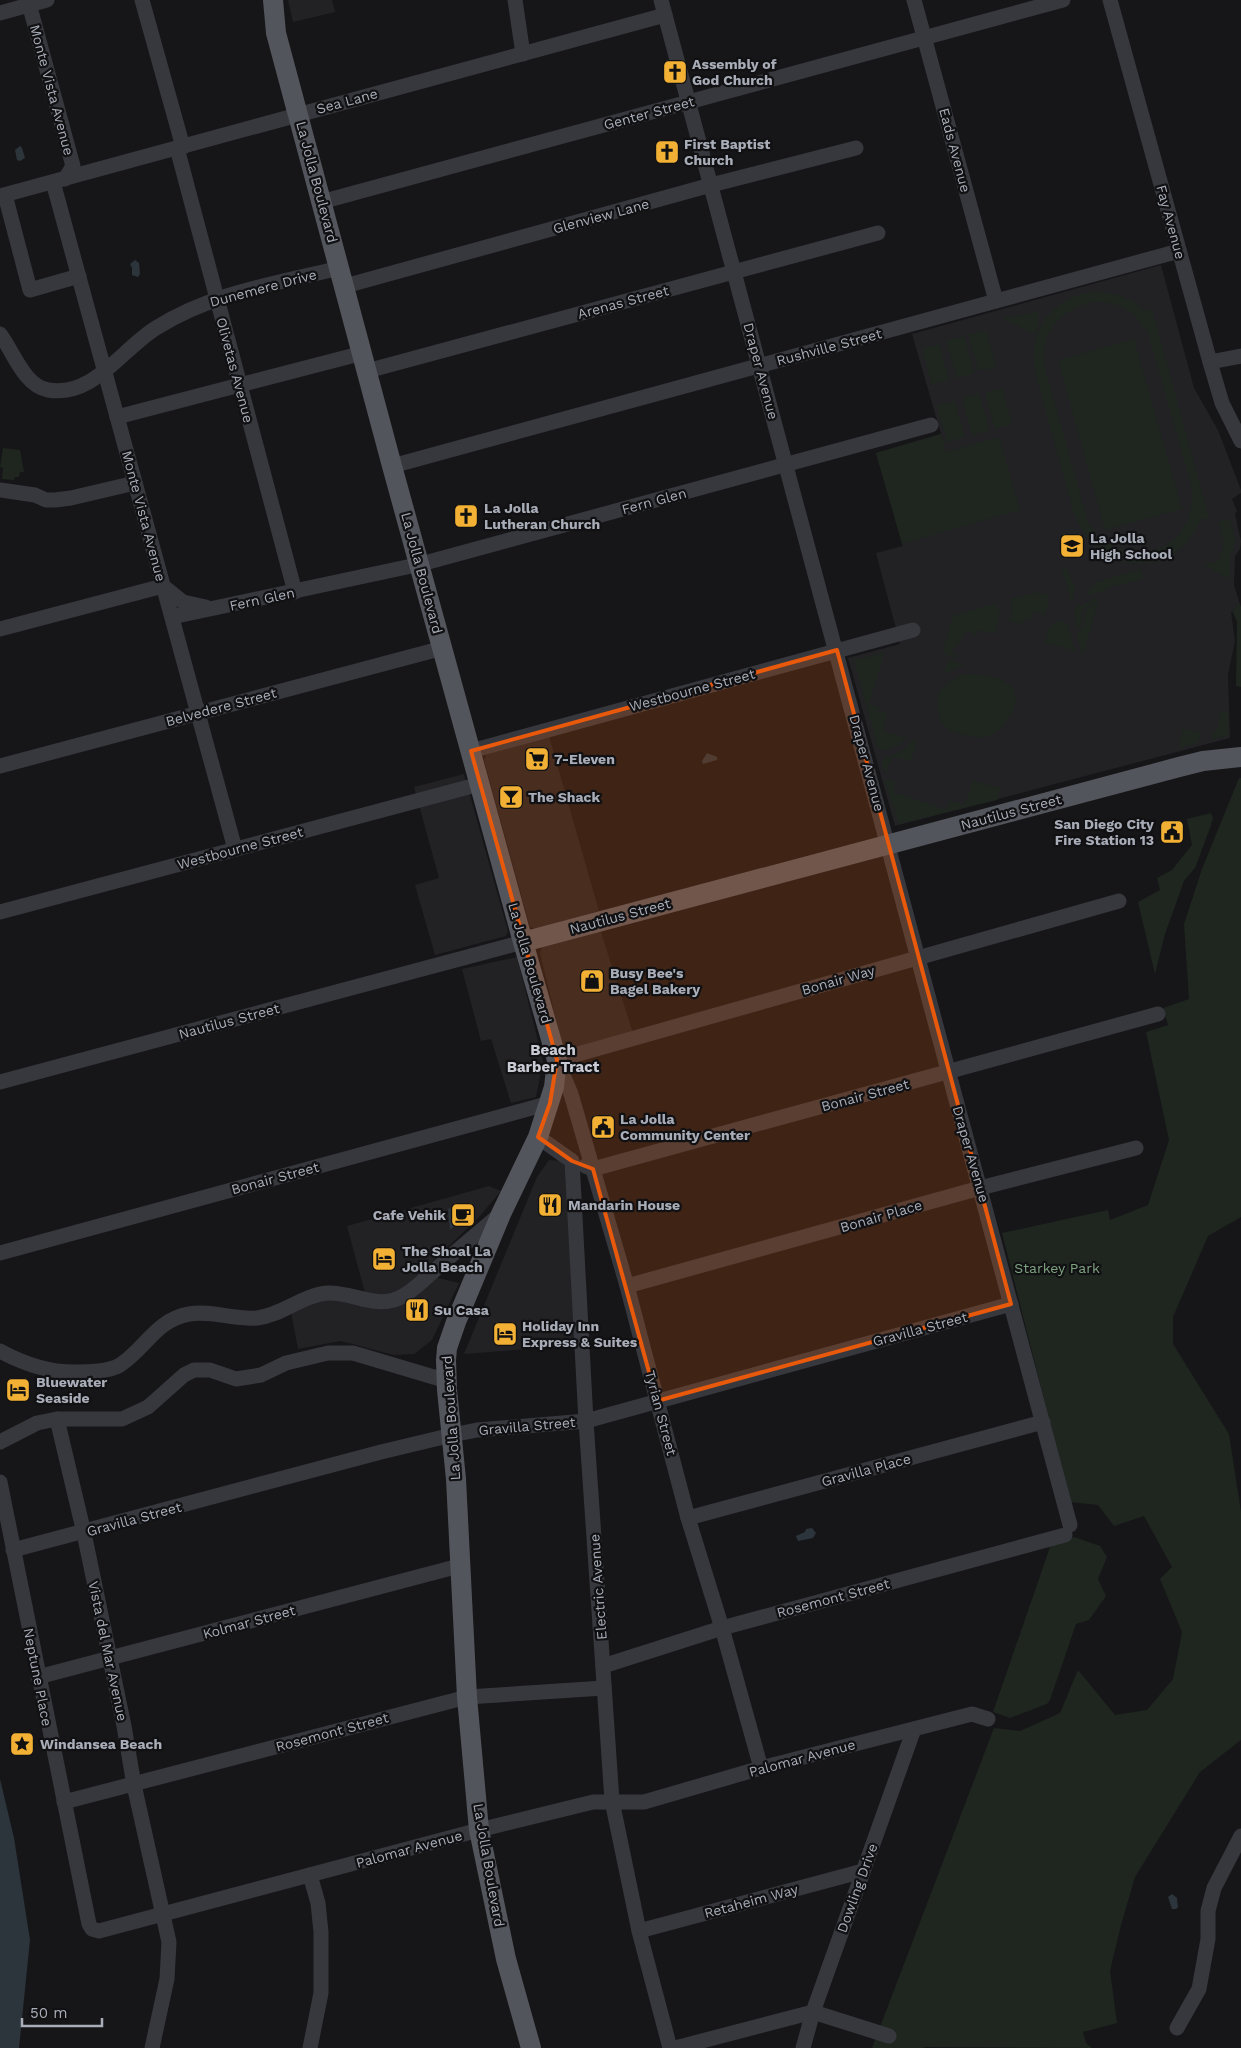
<svg xmlns="http://www.w3.org/2000/svg" width="1241" height="2048" font-family="'Work Sans',sans-serif">
	<style>
		.built { fill: #222225 }
		.green { fill: #1e261f; fill-rule: evenodd }
		.water { fill: #2c353c }
		.lines { fill: none; stroke-linecap: round; stroke-linejoin: round }
		.minor { stroke: #37383d; stroke-width: 15 }
		.major { stroke: #53555c; stroke-width: 20 }
		.marked { fill: #e8590c; fill-opacity: 0.2; stroke: #e8590c; stroke-width: 4; stroke-linejoin: round }
		.labels { text-anchor: middle; dominant-baseline: central; stroke-width: 4.5; stroke-linejoin: round; paint-order: stroke }
		.poi-label { font-size: 14px; font-weight: bold; fill: #a8adb8; stroke: #111113; text-anchor: start }
		.street-label { font-size: 14px; fill: #a8adb8; stroke: #111113 }
		.park-label { font-size: 14px; fill: #7fa381; stroke: #111113 }
		.neighbourhood-label { font-size: 15px; font-weight: bold; fill: #c9ccd4; stroke: #111113 }
	</style>
	<rect width="100%" height="100%" fill="#161618"/>
	<g class="built">
		<polygon points="288,0 332,0 335,12 293,22"/>
		<polygon points="1161,265 1194,388 1218,430 1241,490 1241,493 1232,499 1237,511 1235,514 1241,541 1240,549 1235,556 1234,585 1241,607 1231,612 1235,641 1228,675 1230,738 895,826 848,658 900,644 876,553 903,546 876,453 941,434 912,334"/>
		<polygon points="549,736 599,911 535,929 530,927 484,760 487,753"/>
		<polygon points="464,774 508,931 506,936 435,955 415,885 439,878 414,787"/>
		<polygon points="600,929 633,1033 564,1053 540,953 543,944"/>
		<polygon points="517,957 543,1061 536,1097 511,1103 491,1039 481,1041 462,969"/>
		<polygon points="549,1160 562,1161 568,1173 579,1345 464,1354 537,1177"/>
		<polygon points="489,1186 501,1191 479,1217 432,1262 438,1278 459,1283 432,1340 414,1354 394,1355 341,1341 298,1349 289,1301 365,1293 347,1226"/>
	</g>
	<g class="green">
		<path d="M1090 292C1112 291 1129 296 1145 311L1152 309 1209 518 1200 520C1176 583 1095 575 1074 514L1035 372C1028 333 1050 299 1090 292ZM1103 302 1118 305 1132 313 1148 333 1191 484C1203 550 1123 579 1088 522L1044 365C1041 328 1067 302 1103 302Z"/>
		<polygon points="1039,312 1039,324 1035,335 1003,318"/>
		<polygon points="986,330 996,367 979,371 968,335"/>
		<polygon points="964,336 974,373 957,378 946,341"/>
		<polygon points="1134,339 1182,509 1105,530 1058,360"/>
		<polygon points="939,344 949,380 932,385 922,349"/>
		<polygon points="1002,388 1012,424 995,429 985,393"/>
		<polygon points="979,393 989,430 972,435 962,398"/>
		<polygon points="954,401 965,437 947,442 937,406"/>
		<polygon points="941,434 946,452 999,437 1020,510 902,544 876,453"/>
		<polygon points="3,448 20,450 24,472 20,472 19,477 15,477 14,480 2,479 3,468 0,467"/>
		<polygon points="1230,519 1236,540 1234,541 1234,547 1230,556 1230,579 1203,565 1219,561 1224,542 1218,522"/>
		<polygon points="1067,568 1076,591 1072,594 1075,600 1071,600 1062,569"/>
		<polygon points="1141,569 1143,579 1107,588 1105,591 1097,592 1091,596 1086,593 1097,582"/>
		<polygon points="1038,592 1048,594 1049,599 1045,614 1034,612 1032,620 1024,619 1024,624 1009,621 1012,609 1010,599"/>
		<polygon points="1097,595 1096,601 1083,610 1081,625 1077,629 1074,614 1076,605 1080,606 1092,601"/>
		<polygon points="1099,600 1082,658 1077,632 1083,629 1086,610"/>
		<polygon points="996,603 1000,613 995,634 977,630 976,635 967,631 952,651 959,659 946,655 943,651 953,616"/>
		<polygon points="1240,605 1241,607 1241,687 1236,686 1237,622 1232,610"/>
		<polygon points="1060,620 1068,624 1075,651 1045,642 1050,626"/>
		<polygon points="884,653 869,704 879,707 878,711 887,714 882,731 907,738 898,745 883,751 878,748 854,660"/>
		<polygon points="948,660 963,664 963,665 946,673 944,672"/>
		<path d="M966 674C978 674 1001 676 1010 685 1026 698 1006 729 991 735 984 738 976 737 968 736 959 734 951 732 944 726 940 722 939 717 938 712 933 691 947 680 966 674Z"/>
		<polygon points="1220,711 1228,711 1228,735 1213,739 1212,734 1218,727"/>
		<polygon points="1183,728 1201,733 1198,743 1178,748"/>
		<polygon points="913,740 917,741 911,761 892,757 885,774 881,760 901,751"/>
		<polygon points="884,778 896,782 893,792 947,810 950,800 965,805 973,781 1001,788 997,800 899,824"/>
		<polygon points="1239,778 1241,778 1241,1217 1208,1236 1173,1317 1173,1344 1229,1434 1241,1512 1241,1740 1200,1772 1135,1877 1121,1925 1110,1971 1117,2023 1083,2032 1086,2043 1092,2048 924,2047 923,2048 872,2048 994,1728 1020,1731 1060,1713 1078,1670 1115,1715 1147,1710 1173,1679 1182,1632 1160,1579 1172,1567 1144,1516 1114,1526 1098,1505 1070,1502 1002,1233 1108,1210 1110,1220 1148,1205 1169,1140 1146,1032 1168,1025 1163,1008 1189,999 1184,924 1202,869"/>
		<polygon points="1211,813 1213,818 1210,828 1195,868 1184,881 1165,934 1155,974 1138,902 1160,890 1157,878 1172,870 1192,845 1187,819"/>
		<polygon points="1074,1537 1100,1546 1107,1557 1098,1579 1106,1596 1089,1620 1076,1624 1050,1700 1047,1704 1010,1718 993,1712 1051,1544"/>
	</g>
	<g class="water">
		<polygon points="20,146 22,148 25,158 20,161 17,160 15,150"/>
		<polygon points="135,260 139,263 140,274 138,277 132,275 132,268 130,264"/>
		<polygon points="707,753 717,757 717,760 703,764 702,761"/>
		<polygon points="454,1207 458,1223 450,1230 448,1209"/>
		<polygon points="812,1528 816,1533 813,1538 798,1541 796,1536 805,1532 806,1529"/>
		<polygon points="0,1779 14,1838 30,1940 19,2048 0,2048"/>
		<polygon points="1172,1894 1177,1898 1178,1907 1176,1909 1172,1909 1168,1897"/>
	</g>
	<g class="lines">
		<g class="minor">
			<polyline points="28,0 73,166 65,179"/>
			<polyline points="142,0 183,147"/>
			<polyline points="515,0 523,54"/>
			<polyline points="661,0 1070,1525"/>
			<polyline points="914,0 996,301"/>
			<polyline points="1110,0 1210,362 1222,403 1241,441"/>
			<polyline points="0,13 47,0"/>
			<polyline points="177,148 295,592"/>
			<polyline points="53,182 235,849"/>
			<polyline points="5,195 30,290 79,276"/>
			<polyline points="0,196 665,15"/>
			<polyline points="321,202 1063,0"/>
			<polyline points="345,286 711,185 856,148"/>
			<path d="M0 334C13 351 24 386 48 390 93 398 122 349 156 328 211 293 278 283 340 268"/>
			<polyline points="1210,362 1241,356"/>
			<polyline points="367,371 878,233"/>
			<polyline points="117,417 363,353"/>
			<polyline points="392,466 1179,251"/>
			<polyline points="0,490 35,495 46,500 55,500 71,498 135,483"/>
			<polyline points="163,586 183,602 206,607"/>
			<polyline points="172,617 421,564 931,425"/>
			<polyline points="0,629 163,586"/>
			<polyline points="471,751 913,630"/>
			<polyline points="0,766 443,648"/>
			<polyline points="0,912 480,784"/>
			<polyline points="0,1082 523,942"/>
			<polyline points="538,1137 572,1161 586,1421 612,1801 639,1931 670,2048"/>
			<polyline points="585,1166 593,1169 1158,1014"/>
			<polyline points="0,1253 550,1103"/>
			<polyline points="627,1286 980,1188 1136,1148"/>
			<path d="M0 1351C24 1364 51 1373 79 1372 91 1372 110 1371 120 1365 146 1348 156 1320 189 1314 210 1310 235 1320 257 1318 283 1315 302 1295 328 1293 352 1292 376 1309 399 1298 413 1292 423 1280 435 1270 455 1252 477 1234 498 1216"/>
			<polyline points="57,1419 84,1533 124,1726 134,1785 169,1942 167,1979 152,2048"/>
			<polyline points="0,1442 37,1423 57,1419 122,1419 148,1407 184,1375 194,1370 210,1370 236,1379 261,1375 286,1363 328,1353 353,1353 447,1381"/>
			<polyline points="0,1482 89,1924 92,1929 99,1931 479,1830 593,1802 644,1802 761,1768 972,1714 988,1719"/>
			<polyline points="688,1518 1043,1422"/>
			<polyline points="13,1550 381,1452 452,1435 477,1430 586,1421 1011,1304"/>
			<polyline points="603,1666 722,1628 1065,1535"/>
			<polyline points="38,1677 459,1566"/>
			<polyline points="761,1768 722,1628 688,1518 627,1286 571,1094 557,1060 1119,901"/>
			<polyline points="64,1802 467,1697 604,1688"/>
			<polyline points="639,1931 863,1871"/>
			<polyline points="1177,2028 1199,1989 1208,1939 1208,1911 1214,1888 1241,1836"/>
			<polyline points="310,2048 321,1993 321,1932 318,1903 310,1875"/>
			<polyline points="675,2048 813,2012 889,2036"/>
			<polyline points="803,2048 813,2012 914,1729"/>
		</g>
		<g class="major">
			<polyline points="273,0 276,33 392,466 523,942 557,1060 554,1087 538,1137 501,1214 456,1322 447,1348 446,1360 447,1390 456,1479 467,1697 479,1830 506,1959 531,2048"/>
			<polyline points="523,942 1179,767 1203,761 1241,757"/>
		</g>
	</g>
	<path class="marked" d="M837 650 1011 1304 657 1401 593 1169 572 1161 538 1137 550 1103 557 1060 471 751Z"/>
	<defs>
		<symbol id="church-square" viewBox="-11 -11 22 22"><rect x="-9" y="-9" width="18" height="18" rx="4" fill="#f2b134" stroke="#111113"/><path d="M-1.2-6h2.4v3.5h3.3v2.4h-3.3V6h-2.4V-.1h-3.3v-2.4h3.3Z" fill="#111"/></symbol>
		<symbol id="school-square" viewBox="-11 -11 22 22"><rect x="-9" y="-9" width="18" height="18" rx="4" fill="#f2b134" stroke="#111113"/><path d="M0-5L7-2L0 1L-7-2ZM-4 1L0 2.5L4 1V4Q0 6-4 4Z" fill="#111"/></symbol>
		<symbol id="supermarket-square" viewBox="-11 -11 22 22"><rect x="-9" y="-9" width="18" height="18" rx="4" fill="#f2b134" stroke="#111113"/><path d="M-6-5.5h2.5l.6 2H6L4.5 2H-2.5L-4.4-4H-6ZM-1.5 3.2a1.3 1.3 0 1 0 .1 0ZM3 3.2a1.3 1.3 0 1 0 .1 0Z" fill="#111"/></symbol>
		<symbol id="bar-square" viewBox="-11 -11 22 22"><rect x="-9" y="-9" width="18" height="18" rx="4" fill="#f2b134" stroke="#111113"/><path d="M-6-5H6L.8 .8V4.5H3.5V6h-7V4.5H-.8V.8Z" fill="#111"/></symbol>
		<symbol id="civic-square" viewBox="-11 -11 22 22"><rect x="-9" y="-9" width="18" height="18" rx="4" fill="#f2b134" stroke="#111113"/><path d="M-.6-6.5H3V-4.5H.6V-3L4-1V1h2V6H-6V1h2V-1L-.6-3ZM-1.2 2.5V6h2.4V2.5Z" fill="#111"/></symbol>
		<symbol id="shop-square" viewBox="-11 -11 22 22"><rect x="-9" y="-9" width="18" height="18" rx="4" fill="#f2b134" stroke="#111113"/><path d="M-5-2.5h2.3a2.7 3.5 0 0 1 5.4 0H5L5.5 6h-11ZM-1.5-2.5h3a1.5 2.3 0 0 0-3 0Z" fill="#111"/></symbol>
		<symbol id="restaurant-square" viewBox="-11 -11 22 22"><rect x="-9" y="-9" width="18" height="18" rx="4" fill="#f2b134" stroke="#111113"/><path d="M-5-6h1v4h1v-4h1v4h1v-4h1v5L-1.5 .5V6h-2V.5L-5-1ZM5-6V6H3V1.5H1.5Q1.5-4 5-6Z" fill="#111"/></symbol>
		<symbol id="cafe-square" viewBox="-11 -11 22 22"><rect x="-9" y="-9" width="18" height="18" rx="4" fill="#f2b134" stroke="#111113"/><path d="M-5.5-4.5H6V0H3Q3 3.5 0 3.5H-2.5Q-5.5 3.5-5.5 0ZM3-3.2v2h1.7v-2ZM-6 4.5H4V6H-6Z" fill="#111"/></symbol>
		<symbol id="hotel-square" viewBox="-11 -11 22 22"><rect x="-9" y="-9" width="18" height="18" rx="4" fill="#f2b134" stroke="#111113"/><path d="M-6-4.5h1.5V1H6V5H4.5V3h-9V5H-6ZM-4 0a1.8 1.8 0 1 1 3.6 0ZM.5 0V-2.5h3Q6-2.5 6 0Z" fill="#111"/></symbol>
		<symbol id="sight-square" viewBox="-11 -11 22 22"><rect x="-9" y="-9" width="18" height="18" rx="4" fill="#f2b134" stroke="#111113"/><path d="M0-6L1.8-2.2L6-1.7L2.9 1.2L3.7 5.4L0 3.3L-3.7 5.4L-2.9 1.2L-6-1.7L-1.8-2.2Z" fill="#111"/></symbol>
	</defs>
	<g fill-rule="evenodd">
		<use href="#church-square" x="661" y="58" width="28" height="28"/>
		<use href="#church-square" x="653" y="138" width="28" height="28"/>
		<use href="#church-square" x="452" y="502" width="28" height="28"/>
		<use href="#school-square" x="1058" y="532" width="28" height="28"/>
		<use href="#supermarket-square" x="523" y="745" width="28" height="28"/>
		<use href="#bar-square" x="497" y="783" width="28" height="28"/>
		<use href="#civic-square" x="1158" y="818" width="28" height="28"/>
		<use href="#shop-square" x="578" y="967" width="28" height="28"/>
		<use href="#civic-square" x="589" y="1113" width="28" height="28"/>
		<use href="#restaurant-square" x="536" y="1191" width="28" height="28"/>
		<use href="#cafe-square" x="449" y="1201" width="28" height="28"/>
		<use href="#hotel-square" x="370" y="1245" width="28" height="28"/>
		<use href="#restaurant-square" x="403" y="1296" width="28" height="28"/>
		<use href="#hotel-square" x="491" y="1320" width="28" height="28"/>
		<use href="#hotel-square" x="4" y="1376" width="28" height="28"/>
		<use href="#sight-square" x="8" y="1730" width="28" height="28"/>
	</g>
	<g class="labels">
		<g class="poi-label">
			<text x="692" y="64">Assembly of<tspan x="692" dy="16">God Church</tspan></text>
			<text x="684" y="144">First Baptist<tspan x="684" dy="16">Church</tspan></text>
			<text x="484" y="508">La Jolla<tspan x="484" dy="16">Lutheran Church</tspan></text>
			<text x="1090" y="538">La Jolla<tspan x="1090" dy="16">High School</tspan></text>
			<text x="554" y="759">7-Eleven</text>
			<text x="528" y="797">The Shack</text>
			<text x="1154" y="824" text-anchor="end">San Diego City<tspan x="1154" dy="16">Fire Station 13</tspan></text>
			<text x="610" y="973">Busy Bee's<tspan x="610" dy="16">Bagel Bakery</tspan></text>
			<text x="620" y="1119">La Jolla<tspan x="620" dy="16">Community Center</tspan></text>
			<text x="568" y="1205">Mandarin House</text>
			<text x="446" y="1215" text-anchor="end">Cafe Vehik</text>
			<text x="402" y="1251">The Shoal La<tspan x="402" dy="16">Jolla Beach</tspan></text>
			<text x="434" y="1310">Su Casa</text>
			<text x="522" y="1326">Holiday Inn<tspan x="522" dy="16">Express &amp; Suites</tspan></text>
			<text x="36" y="1382">Bluewater<tspan x="36" dy="16">Seaside</tspan></text>
			<text x="40" y="1744">Windansea Beach</text>
		</g>
		<g class="street-label">
			<text transform="translate(52 90) rotate(75)">Monte Vista Avenue</text>
			<text transform="translate(347 101) rotate(-15)">Sea Lane</text>
			<text transform="translate(649 113) rotate(-15)">Genter Street</text>
			<text transform="translate(955 150) rotate(75)">Eads Avenue</text>
			<text transform="translate(317 182) rotate(75)">La Jolla Boulevard</text>
			<text transform="translate(601 216) rotate(-15)">Glenview Lane</text>
			<text transform="translate(1171 222) rotate(75)">Fay Avenue</text>
			<text transform="translate(263 288) rotate(-15)">Dunemere Drive</text>
			<text transform="translate(623 302) rotate(-15)">Arenas Street</text>
			<text transform="translate(829 347) rotate(-15)">Rushville Street</text>
			<text transform="translate(235 370) rotate(75)">Olivetas Avenue</text>
			<text transform="translate(761 371) rotate(75)">Draper Avenue</text>
			<text transform="translate(654 501) rotate(-15)">Fern Glen</text>
			<text transform="translate(144 516) rotate(75)">Monte Vista Avenue</text>
			<text transform="translate(422 573) rotate(75)">La Jolla Boulevard</text>
			<text transform="translate(262 599) rotate(-12)">Fern Glen</text>
			<text transform="translate(692 690) rotate(-15)">Westbourne Street</text>
			<text transform="translate(221 707) rotate(-15)">Belvedere Street</text>
			<text transform="translate(867 763) rotate(75)">Draper Avenue</text>
			<text transform="translate(1011 812) rotate(-15)">Nautilus Street</text>
			<text transform="translate(240 848) rotate(-15)">Westbourne Street</text>
			<text transform="translate(620 916) rotate(-15)">Nautilus Street</text>
			<text transform="translate(530 963) rotate(74)">La Jolla Boulevard</text>
			<text transform="translate(838 980) rotate(-16)">Bonair Way</text>
			<text transform="translate(229 1021) rotate(-15)">Nautilus Street</text>
			<text transform="translate(865 1095) rotate(-15)">Bonair Street</text>
			<text transform="translate(971 1154) rotate(74)">Draper Avenue</text>
			<text transform="translate(275 1178) rotate(-15)">Bonair Street</text>
			<text transform="translate(881 1216) rotate(-16)">Bonair Place</text>
			<text transform="translate(920 1329) rotate(-15)">Gravilla Street</text>
			<text transform="translate(661 1413) rotate(75)">Tyrian Street</text>
			<text transform="translate(451 1418) rotate(-94)">La Jolla Boulevard</text>
			<text transform="translate(527 1426) rotate(-5)">Gravilla Street</text>
			<text transform="translate(866 1470) rotate(-15)">Gravilla Place</text>
			<text transform="translate(134 1519) rotate(-15)">Gravilla Street</text>
			<text transform="translate(598 1587) rotate(-94)">Electric Avenue</text>
			<text transform="translate(833 1598) rotate(-15)">Rosemont Street</text>
			<text transform="translate(249 1622) rotate(-15)">Kolmar Street</text>
			<text transform="translate(108 1651) rotate(78)">Vista del Mar Avenue</text>
			<text transform="translate(38 1677) rotate(79)">Neptune Place</text>
			<text transform="translate(332 1732) rotate(-15)">Rosemont Street</text>
			<text transform="translate(802 1758) rotate(-15)">Palomar Avenue</text>
			<text transform="translate(409 1849) rotate(-15)">Palomar Avenue</text>
			<text transform="translate(489 1865) rotate(80)">La Jolla Boulevard</text>
			<text transform="translate(857 1888) rotate(-70)">Dowling Drive</text>
			<text transform="translate(751 1901) rotate(-15)">Retaheim Way</text>
		</g>
		<g class="park-label">
			<text x="1057" y="1268">Starkey Park</text>
		</g>
		<g class="neighbourhood-label">
			<text x="553" y="1050">Beach<tspan x="553" dy="17">Barber Tract</tspan></text>
		</g>
	</g>
	<path d="M22 2018v8h80v-8" fill="none" stroke="#a8adb8" stroke-width="2.5"/>
	<text x="30" y="2018" font-size="15" fill="#a8adb8" stroke="#111113" stroke-width="4" paint-order="stroke">50 m</text>
</svg>
